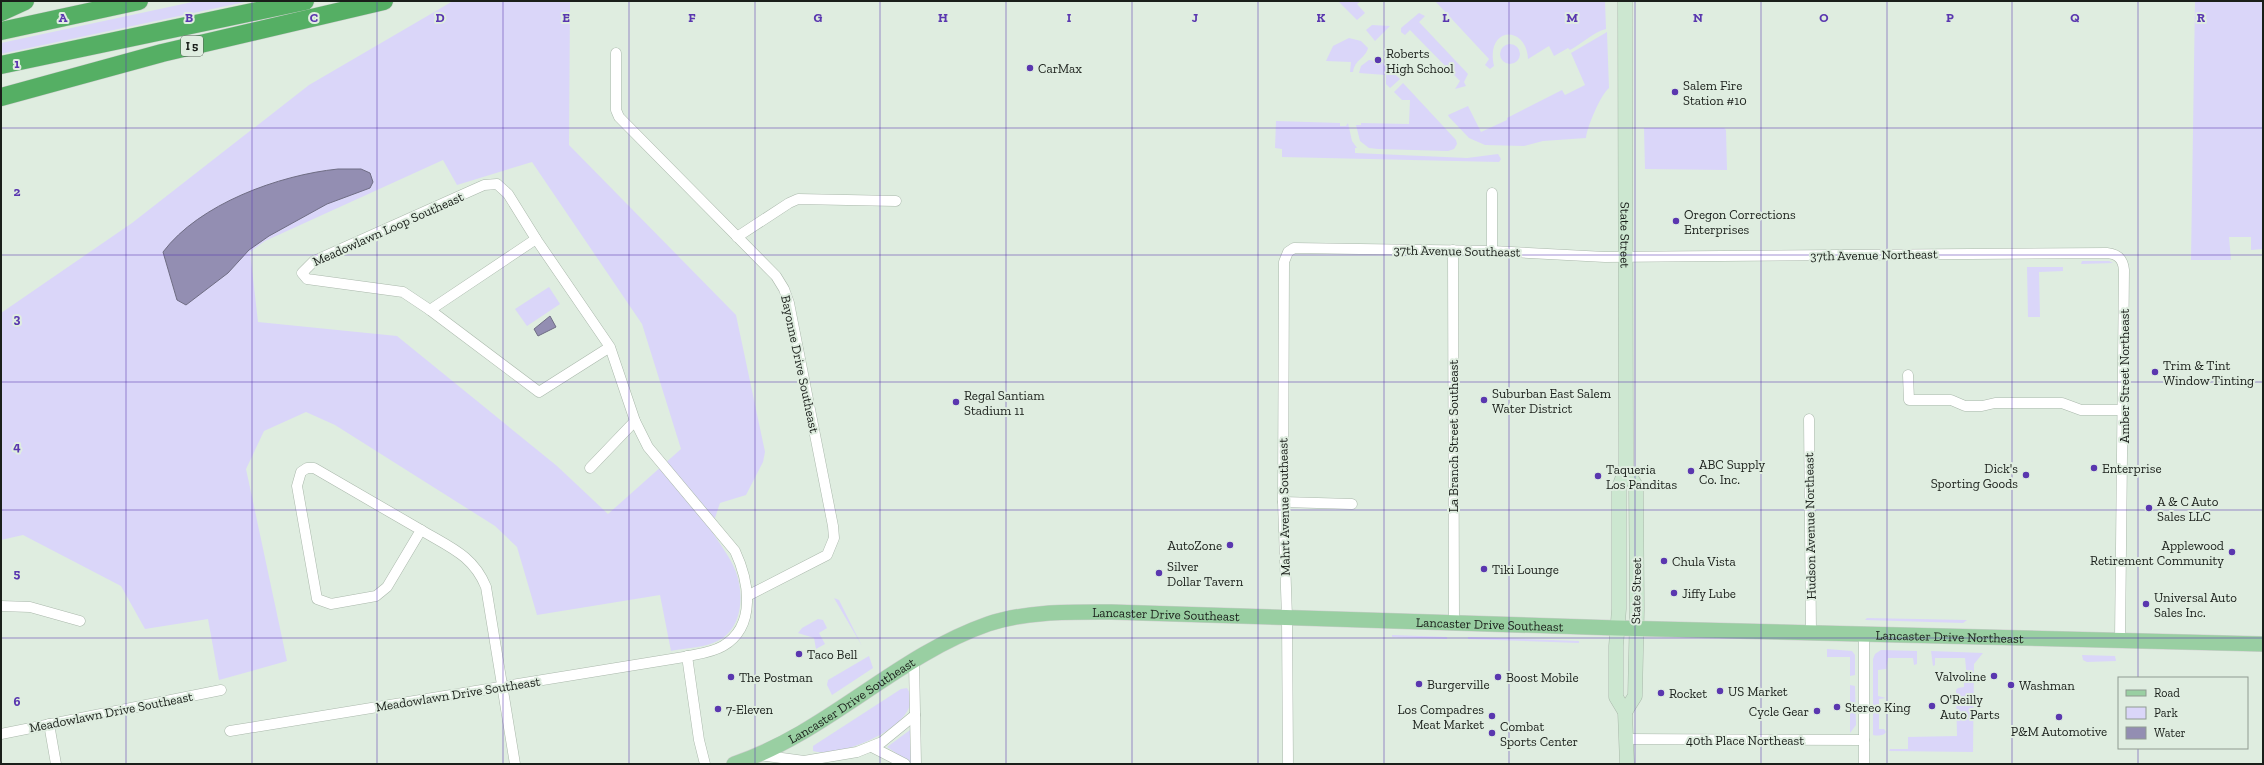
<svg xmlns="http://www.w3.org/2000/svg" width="2264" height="765" font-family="'Zilla Slab',serif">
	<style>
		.green { fill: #dad6f9; fill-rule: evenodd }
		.water { fill: #938eb2; stroke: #6f6d84 }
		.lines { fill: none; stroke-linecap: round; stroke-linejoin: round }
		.street-casing { stroke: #aab8ab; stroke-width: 11 }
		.secondary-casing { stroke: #aab8ab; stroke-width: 15 }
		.primary-casing { stroke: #cdcecd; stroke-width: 16 }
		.highway-casing { stroke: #cdcecd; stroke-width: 19 }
		.street { stroke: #fff; stroke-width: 10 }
		.secondary { stroke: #cce7d0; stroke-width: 14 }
		.primary { stroke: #99cfa2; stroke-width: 15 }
		.highway { stroke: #55af64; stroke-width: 18 }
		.grid { fill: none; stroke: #5a37af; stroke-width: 1; stroke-opacity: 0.55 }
		.poi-dot { fill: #5a37af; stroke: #dfede0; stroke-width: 1.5 }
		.labels { text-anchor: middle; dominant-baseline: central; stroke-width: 4; stroke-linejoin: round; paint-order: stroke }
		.shield { fill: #dfede0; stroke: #555d55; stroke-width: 1 }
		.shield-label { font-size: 12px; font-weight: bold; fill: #1a1f1a }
		.poi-label { font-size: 13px; fill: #1a1f1a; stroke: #dfede0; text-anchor: start }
		.street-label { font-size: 13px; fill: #1a1f1a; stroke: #dfede0 }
		.grid-label { font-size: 13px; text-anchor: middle; font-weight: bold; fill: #5a37af; stroke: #dfede0; stroke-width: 4; stroke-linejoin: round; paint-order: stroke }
	</style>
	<rect width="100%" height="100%" fill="#dfede0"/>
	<g class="green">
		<polygon points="197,1 250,1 1,54 1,43"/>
		<path d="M453 1H570L569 145 736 315 765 452 763 462 746 495 720 503 711 530C719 543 731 558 736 572 745 597 742 633 713 643 700 648 684 648 671 651L660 595 537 615 517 547 495 526 335 425 306 412 264 431 246 469 287 661 219 680 208 619 145 629 121 586 23 535 1 540V313L132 223 309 85ZM443 160 457 185 532 162 642 324 681 449 608 514 557 466 397 336 258 322 250 252 265 241Z"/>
		<polygon points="1338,1 1361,1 1357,4 1365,13 1357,20"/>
		<path d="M1435 1H1605L1606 29C1593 32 1582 44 1570 50L1568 48 1554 56 1549 46 1528 59C1526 24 1485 27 1494 66L1490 69 1485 65 1489 59Z"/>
		<polygon points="2195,1 2263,1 2263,249 2251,250 2251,237 2229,237 2231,260 2191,260"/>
		<polygon points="1419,13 1425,16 1419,22 1468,74 1464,82 1466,86 1455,89 1460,81 1410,30 1405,35 1401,32 1401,28"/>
		<polygon points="1372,25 1390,26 1375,41 1366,30"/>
		<path d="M1607 32 1609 88C1601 94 1587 127 1586 138L1543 141 1524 146 1485 145 1469 138 1449 117 1448 115 1468 106 1481 132 1507 120V118L1562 90 1565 95 1585 85 1571 53Z"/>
		<path d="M1349 38 1361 41 1368 48C1365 59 1355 59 1353 72H1350L1351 62 1326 61 1333 46Z"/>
		<circle cx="1510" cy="54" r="10"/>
		<polygon points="1369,60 1382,62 1400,79 1390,88 1386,84 1386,75 1359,73 1361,66"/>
		<polygon points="1403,83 1456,140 1457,144 1454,149 1448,151 1378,149 1369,148 1360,141 1356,125 1361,125 1361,123 1409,124 1410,100 1402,100 1394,92"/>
		<polygon points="1276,121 1340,123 1340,126 1346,126 1348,123 1352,141 1357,148 1355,148 1355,153 1467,158 1498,154 1501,159 1499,162 1282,157 1282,149 1275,148"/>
		<polygon points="1644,128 1724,128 1726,130 1727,170 1645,169"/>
		<polygon points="2082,261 2109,261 2113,263 2081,264"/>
		<polygon points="2027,267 2063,267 2063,271 2039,272 2040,317 2028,317"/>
		<polygon points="549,287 560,304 527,326 515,309"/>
		<polygon points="834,598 839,600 862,646"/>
		<polygon points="1867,618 1967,620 1963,623 1865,620"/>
		<polygon points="818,619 823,620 827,628 819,633 825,644 816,649 814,638 798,633 802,628"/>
		<polygon points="1392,635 1447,637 1447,639 1392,637"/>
		<polygon points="1468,637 1579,641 1579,643 1468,639"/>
		<polygon points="1827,649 1852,651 1855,655 1855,675 1850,676 1850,657 1827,657"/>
		<path d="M1881 650 1917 651V664L1914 665 1913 658H1888L1886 669 1878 670V696L1886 698 1879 699V729H1884L1886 732C1884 736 1878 736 1873 735V659L1875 654Z"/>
		<polygon points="1931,651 1983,653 1974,664 1973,752 1889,751 1890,749 1908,749 1908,737 1957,736 1956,690 1958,688 1964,687 1964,679 1967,678 1965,658 1935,658 1935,665 1933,666"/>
		<polygon points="2082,655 2115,656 2116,661 2087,662 2083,660"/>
		<polygon points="869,656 873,668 832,695 827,685 828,680"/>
		<polygon points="1850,685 1855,686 1856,725 1850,733"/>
		<path d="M907 688C930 723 838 760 813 751V746L901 689Z"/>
		<polygon points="910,730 912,764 887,747"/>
	</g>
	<g class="water">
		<path d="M338 169H361L370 173 373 182 370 188 327 204 269 236 249 250 228 273 186 305 177 300 163 252C199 204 279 175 338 169Z"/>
		<polygon points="550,316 556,327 538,336 534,329"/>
	</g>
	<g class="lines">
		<defs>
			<g id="street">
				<polyline points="616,53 616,110 619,117 776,276 784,289 789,303 833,526 834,538 827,555 749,595"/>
				<polyline points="737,237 789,203 798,199 896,201"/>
				<polyline points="1453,250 1454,622"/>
				<polyline points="1492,251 1492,193"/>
				<polyline points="430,310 536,239"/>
				<polyline points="1908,375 1909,400 1951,400 1965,406 1982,406 1995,403 2062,403 2081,410 2124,410"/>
				<polyline points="1809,419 1811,632"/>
				<polygon points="307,468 314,468 421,530 387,587 376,596 331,604 317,599 297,486 301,472"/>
				<polyline points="590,468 635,421"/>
				<polyline points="1283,502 1352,504"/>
				<path d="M421 530C449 547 473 555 486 587L515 764"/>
				<polyline points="1,606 30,607 80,621"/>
				<polyline points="1864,634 1864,764"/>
				<polyline points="687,656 699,740 705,764"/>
				<polyline points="914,661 916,764"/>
				<polyline points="49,724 56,764"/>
				<path d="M230 731 684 657C697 654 711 653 723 646 757 626 749 581 735 551L648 447 635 421 610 347 536 239 508 194 497 184 484 185 314 261 302 273 307 279 403 292 430 310 539 392 610 347"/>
				<polyline points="1,734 221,690"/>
				<polyline points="1626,739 1864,740"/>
				<polyline points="872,747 905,764"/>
				<polyline points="759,755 804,761 857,752 882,742 915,715"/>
				<path d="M1288 764 1287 617 1283 502 1284 262 1288 252 1294 248 1492 251 1605 257 2107 253C2118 254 2123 259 2124 270L2120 640"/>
			</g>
			<g id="secondary">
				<path id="s1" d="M1625 1 1626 449V469L1619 487V609L1616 646V697L1625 712 1627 764"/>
				<polyline points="1625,712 1635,696 1637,609 1636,486 1626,469"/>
			</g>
			<g id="primary">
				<path id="s2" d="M734 764C827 733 896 656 988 624 1027 611 1070 612 1111 612L1617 628 2263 644"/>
			</g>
			<g id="highway">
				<polyline points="1,12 25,1"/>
				<polyline points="1,31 139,1"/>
				<polyline points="1,65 305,1"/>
				<polyline points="1,97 162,53 384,1"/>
			</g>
		</defs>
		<use href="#street" class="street-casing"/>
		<use href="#secondary" class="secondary-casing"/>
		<use href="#primary" class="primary-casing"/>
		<use href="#highway" class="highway-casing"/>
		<use href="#street" class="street"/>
		<use href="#secondary" class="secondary"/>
		<use href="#primary" class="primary"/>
		<use href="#highway" class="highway"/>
	</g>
	<path class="grid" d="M126 1V764M252 1V764M377 1V764M503 1V764M629 1V764M755 1V764M880 1V764M1006 1V764M1132 1V764M1258 1V764M1384 1V764M1509 1V764M1635 1V764M1761 1V764M1887 1V764M2012 1V764M2138 1V678M1 128H2263M1 255H2263M1 382H2263M1 510H2263M1 638H2263M2138 748V764"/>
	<g class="poi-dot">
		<circle cx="1378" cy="60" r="4"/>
		<circle cx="1030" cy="68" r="4"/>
		<circle cx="1675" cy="92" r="4"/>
		<circle cx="1676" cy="221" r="4"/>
		<circle cx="2155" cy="372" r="4"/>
		<circle cx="1484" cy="400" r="4"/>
		<circle cx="956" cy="402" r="4"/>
		<circle cx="2094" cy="468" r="4"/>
		<circle cx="1691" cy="471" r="4"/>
		<circle cx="2026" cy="475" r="4"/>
		<circle cx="1598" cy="476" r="4"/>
		<circle cx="2149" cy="508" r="4"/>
		<circle cx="1230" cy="545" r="4"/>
		<circle cx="2232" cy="552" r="4"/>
		<circle cx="1664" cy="561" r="4"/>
		<circle cx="1484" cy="569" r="4"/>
		<circle cx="1159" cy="573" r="4"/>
		<circle cx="1674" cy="593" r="4"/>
		<circle cx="2146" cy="604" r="4"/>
		<circle cx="799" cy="654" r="4"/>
		<circle cx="1994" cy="676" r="4"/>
		<circle cx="731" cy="677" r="4"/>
		<circle cx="1498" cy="677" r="4"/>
		<circle cx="1419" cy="684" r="4"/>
		<circle cx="2011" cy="685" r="4"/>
		<circle cx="1720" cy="691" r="4"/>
		<circle cx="1661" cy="693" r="4"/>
		<circle cx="1932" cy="706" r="4"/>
		<circle cx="1837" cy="707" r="4"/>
		<circle cx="718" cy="709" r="4"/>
		<circle cx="1817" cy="711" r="4"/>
		<circle cx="1492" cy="716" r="4"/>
		<circle cx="2059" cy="717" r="4"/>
		<circle cx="1492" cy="733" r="4"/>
	</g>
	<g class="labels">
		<rect class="shield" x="181" y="36" width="22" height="20" rx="3"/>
		<g class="shield-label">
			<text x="192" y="46">I 5</text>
		</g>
		<g class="poi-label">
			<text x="1386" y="53">Roberts<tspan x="1386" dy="15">High School</tspan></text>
			<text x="1038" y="68">CarMax</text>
			<text x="1683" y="85">Salem Fire<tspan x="1683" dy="15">Station #10</tspan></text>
			<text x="1684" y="214">Oregon Corrections<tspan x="1684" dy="15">Enterprises</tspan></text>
			<text x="2163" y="365">Trim &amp; Tint<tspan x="2163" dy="15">Window Tinting</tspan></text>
			<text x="1492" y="393">Suburban East Salem<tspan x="1492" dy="15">Water District</tspan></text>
			<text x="964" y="395">Regal Santiam<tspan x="964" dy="15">Stadium 11</tspan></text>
			<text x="1699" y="464">ABC Supply<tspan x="1699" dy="15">Co. Inc.</tspan></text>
			<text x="2018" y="468" text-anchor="end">Dick's<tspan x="2018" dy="15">Sporting Goods</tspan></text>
			<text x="2102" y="468">Enterprise</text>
			<text x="1606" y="469">Taqueria<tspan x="1606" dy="15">Los Panditas</tspan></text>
			<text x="2157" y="501">A &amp; C Auto<tspan x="2157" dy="15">Sales LLC</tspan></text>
			<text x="1222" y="545" text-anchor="end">AutoZone</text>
			<text x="2224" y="545" text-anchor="end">Applewood<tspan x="2224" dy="15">Retirement Community</tspan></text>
			<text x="1672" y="561">Chula Vista</text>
			<text x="1167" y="566">Silver<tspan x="1167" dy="15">Dollar Tavern</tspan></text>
			<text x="1492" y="569">Tiki Lounge</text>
			<text x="1682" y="593">Jiffy Lube</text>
			<text x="2154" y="597">Universal Auto<tspan x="2154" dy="15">Sales Inc.</tspan></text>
			<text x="807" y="654">Taco Bell</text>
			<text x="1986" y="676" text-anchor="end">Valvoline</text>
			<text x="739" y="677">The Postman</text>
			<text x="1506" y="677">Boost Mobile</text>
			<text x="1427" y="684">Burgerville</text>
			<text x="2019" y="685">Washman</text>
			<text x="1728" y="691">US Market</text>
			<text x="1669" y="693">Rocket</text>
			<text x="1940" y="699">O'Reilly<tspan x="1940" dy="15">Auto Parts</tspan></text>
			<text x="1845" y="707">Stereo King</text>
			<text x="726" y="709">7-Eleven</text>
			<text x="1484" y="709" text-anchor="end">Los Compadres<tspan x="1484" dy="15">Meat Market</tspan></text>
			<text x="1809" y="711" text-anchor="end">Cycle Gear</text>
			<text x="1500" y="726">Combat<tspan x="1500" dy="15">Sports Center</tspan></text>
			<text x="2059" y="731" text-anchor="middle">P&amp;M Automotive</text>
		</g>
		<g class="street-label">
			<text transform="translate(388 229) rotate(-24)">Meadowlawn Loop Southeast</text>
			<text stroke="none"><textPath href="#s1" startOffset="234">State Street</textPath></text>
			<text transform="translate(1457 251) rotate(1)">37th Avenue Southeast</text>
			<text transform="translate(1874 255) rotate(-1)">37th Avenue Northeast</text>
			<text transform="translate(800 364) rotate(78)">Bayonne Drive Southeast</text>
			<text transform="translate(2124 376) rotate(-90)">Amber Street Northeast</text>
			<text transform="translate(1453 436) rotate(-90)">La Branch Street Southeast</text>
			<text transform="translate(1284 507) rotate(-91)">Mahrt Avenue Southeast</text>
			<text transform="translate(1810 526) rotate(-91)">Hudson Avenue Northeast</text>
			<text transform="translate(1636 591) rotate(-89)">State Street</text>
			<text stroke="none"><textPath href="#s2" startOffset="470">Lancaster Drive Southeast</textPath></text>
			<text stroke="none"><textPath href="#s2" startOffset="794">Lancaster Drive Southeast</textPath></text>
			<text stroke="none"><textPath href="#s2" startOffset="1254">Lancaster Drive Northeast</textPath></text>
			<text transform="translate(458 694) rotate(-9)">Meadowlawn Drive Southeast</text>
			<text stroke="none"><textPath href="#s2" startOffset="134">Lancaster Drive Southeast</textPath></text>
			<text transform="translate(111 712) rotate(-11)">Meadowlawn Drive Southeast</text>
			<text x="1745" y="740">40th Place Northeast</text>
		</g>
	</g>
	<g class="grid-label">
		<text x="63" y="22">A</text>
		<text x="189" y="22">B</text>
		<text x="314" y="22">C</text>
		<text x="440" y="22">D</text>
		<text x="566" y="22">E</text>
		<text x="692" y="22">F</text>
		<text x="818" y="22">G</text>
		<text x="943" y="22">H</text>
		<text x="1069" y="22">I</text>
		<text x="1195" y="22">J</text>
		<text x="1321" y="22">K</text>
		<text x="1446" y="22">L</text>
		<text x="1572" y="22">M</text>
		<text x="1698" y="22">N</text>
		<text x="1824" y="22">O</text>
		<text x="1950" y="22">P</text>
		<text x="2075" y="22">Q</text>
		<text x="2201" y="22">R</text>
		<text x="17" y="68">1</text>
		<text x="17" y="196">2</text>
		<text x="17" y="323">3</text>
		<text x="17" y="451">4</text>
		<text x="17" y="578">5</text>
		<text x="17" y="706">6</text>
	</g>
	<rect width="2264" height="765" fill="none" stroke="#1a1f1a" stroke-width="4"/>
	<rect x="2118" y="677" width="130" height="72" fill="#dfede0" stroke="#909b91"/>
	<rect x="2126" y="690" width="20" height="6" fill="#99cfa2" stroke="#909b91"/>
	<text x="2154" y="697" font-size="12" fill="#1a1f1a">Road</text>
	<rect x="2126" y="707" width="20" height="12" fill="#dad6f9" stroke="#909b91"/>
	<text x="2154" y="717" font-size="12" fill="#1a1f1a">Park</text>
	<rect x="2126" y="727" width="20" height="12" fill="#938eb2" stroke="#909b91"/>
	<text x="2154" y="737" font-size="12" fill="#1a1f1a">Water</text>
</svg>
